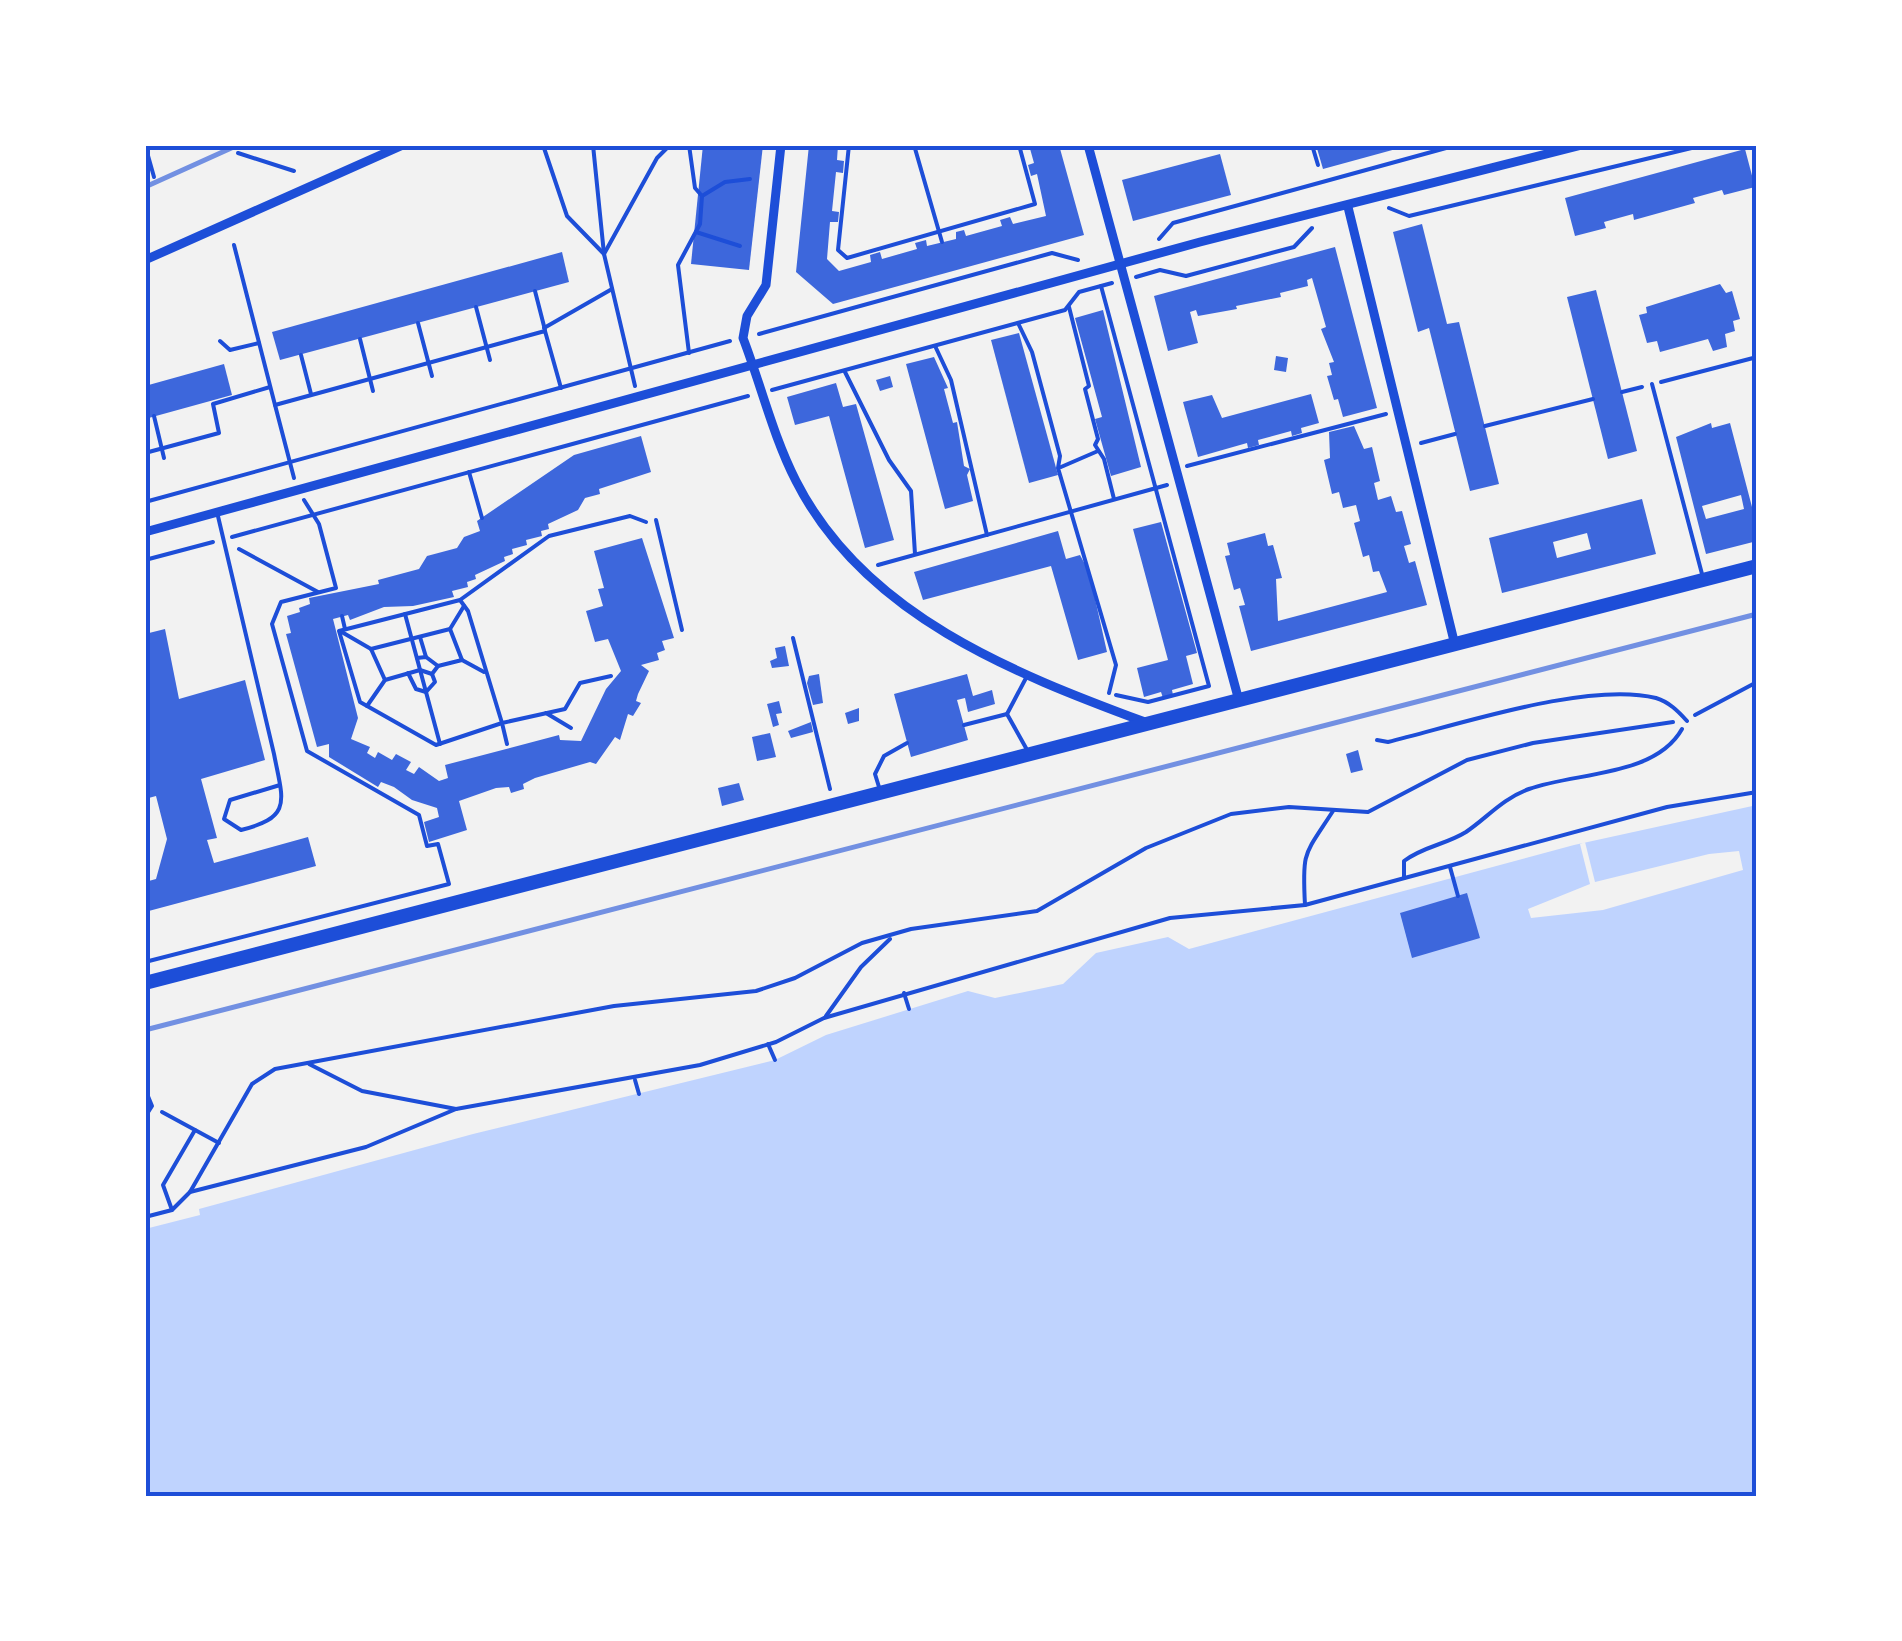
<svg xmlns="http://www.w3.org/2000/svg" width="1902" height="1641" font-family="Lora,serif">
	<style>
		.water { fill: #bfd3fe }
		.pier { fill: #f2f2f2 }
		.building { fill: #3d67dc; fill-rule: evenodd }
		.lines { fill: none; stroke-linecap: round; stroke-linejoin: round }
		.path { stroke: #1d4ed8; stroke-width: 4 }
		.service { stroke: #1d4ed8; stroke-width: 4 }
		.minor { stroke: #1d4ed8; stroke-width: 9 }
		.primary { stroke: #1d4ed8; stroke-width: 14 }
		.rail { stroke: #7290e2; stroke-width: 5 }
		.neatline { fill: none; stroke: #1d4ed8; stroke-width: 4 }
	</style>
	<rect width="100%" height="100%" fill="#f2f2f2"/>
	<polygon class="water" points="1757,805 1757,1496 145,1496 145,1229 200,1215 199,1209 473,1134 775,1060 826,1035 968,991 995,998 1063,984 1096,953 1168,937 1189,949 1574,845"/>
	<polygon class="pier" points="1585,842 1595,882 1709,854 1739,851 1743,870 1603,910 1531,918 1528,909 1590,884 1580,844"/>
	<g class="building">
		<polygon points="703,145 763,145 749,270 691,264"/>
		<polygon points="809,145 838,145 837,160 844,161 843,173 836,172 832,211 839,212 838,222 830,222 827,259 839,271 871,262 870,255 880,252 882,259 917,249 915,243 926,240 927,246 956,239 956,232 964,230 966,236 1002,226 1000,220 1010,217 1013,224 1046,216 1037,174 1031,176 1028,165 1034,163 1029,145 1059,145 1084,235 833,304 796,272"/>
		<polygon points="1316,145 1406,145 1407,146 1323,169"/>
		<polygon points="1745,149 1755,187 1724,195 1722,190 1693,198 1695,203 1634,220 1633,214 1604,222 1606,228 1575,236 1565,198"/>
		<polygon points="1220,154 1231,195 1133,221 1122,180"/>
		<polygon points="1422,224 1447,324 1459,322 1499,484 1470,491 1429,328 1418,332 1393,232"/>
		<polygon points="1335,247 1377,408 1343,417 1338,399 1334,400 1327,376 1332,375 1329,363 1334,362 1321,329 1326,327 1312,278 1307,280 1308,286 1280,293 1281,297 1236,306 1237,309 1198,316 1196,310 1190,312 1198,343 1168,351 1154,296"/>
		<polygon points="562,252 569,282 280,360 272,332"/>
		<polygon points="1720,284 1726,293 1732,291 1740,319 1733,321 1735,331 1725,334 1727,347 1713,351 1708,339 1660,352 1657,341 1647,343 1639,315 1647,313 1646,307"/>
		<polygon points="1596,290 1637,451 1608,459 1567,297"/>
		<polygon points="1103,310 1141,467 1111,476 1095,419 1102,417 1075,318"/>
		<polygon points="1019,333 1058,475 1029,483 991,340"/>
		<polygon points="1276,356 1288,358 1286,372 1274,370"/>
		<polygon points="934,357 948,388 944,389 953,423 957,422 964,466 970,469 967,475 973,501 945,509 906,364"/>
		<polygon points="224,364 232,395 145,419 145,386"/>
		<polygon points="890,376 893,387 880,391 876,380"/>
		<polygon points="836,383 843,407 856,404 894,540 865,548 829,416 795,425 787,397"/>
		<polygon points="1311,394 1319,423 1301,428 1302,433 1292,436 1291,431 1258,440 1259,445 1248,448 1247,443 1198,457 1183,402 1212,395 1222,418"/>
		<path d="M1711 423 1712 428 1730 423 1752 507 1757 506V541L1706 554 1676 437ZM1741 495 1744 509 1706 519 1702 506Z"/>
		<polygon points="1354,426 1364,449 1372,447 1380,481 1374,483 1378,500 1391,496 1396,512 1402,511 1411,544 1404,546 1409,563 1415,561 1427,605 1251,651 1239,606 1245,605 1240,588 1234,590 1225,556 1230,555 1227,543 1265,533 1268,546 1273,545 1282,578 1276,579 1278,621 1387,592 1379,571 1373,572 1369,555 1363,557 1354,523 1360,521 1356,505 1343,508 1339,492 1332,494 1324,460 1330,458 1329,432"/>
		<polygon points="641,436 651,472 599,489 600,494 585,498 578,510 548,524 549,529 541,531 542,536 526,540 527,545 512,549 513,554 504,557 505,561 475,575 476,579 467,582 468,587 452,591 454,597 413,606 384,607 350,620 348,615 333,619 358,718 351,739 370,747 367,753 375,758 378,752 392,760 396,754 411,762 406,770 414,774 419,767 439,781 448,778 445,765 559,735 560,740 581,741 606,689 621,671 608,639 595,642 586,611 603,606 598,589 604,588 594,551 642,538 674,638 662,641 665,650 657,653 659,660 641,665 649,671 638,694 636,701 641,703 633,716 628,714 620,740 615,737 596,764 590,762 535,778 523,784 524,789 511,793 509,787 496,788 459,801 467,830 429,842 424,822 439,817 437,808 412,800 394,787 381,782 378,787 329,757 329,744 317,747 286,634 291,633 287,616 300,612 299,608 310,604 309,598 379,584 378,580 419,569 427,556 457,548 464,537 480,531 477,521 574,455"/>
		<path d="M1642 499 1656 554 1502 593 1489 538ZM1587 533 1591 549 1557 558 1553 542Z"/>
		<polygon points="1161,522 1197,653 1186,656 1193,684 1172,690 1173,695 1163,698 1161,692 1144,697 1137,668 1168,660 1133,529"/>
		<polygon points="1058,531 1066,559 1080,555 1089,572 1107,652 1078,660 1051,566 923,600 914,572"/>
		<polygon points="165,629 179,699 245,680 265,760 201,779 217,838 207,840 214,863 308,837 316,866 145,912 145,882 156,879 167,839 156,796 145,799 145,634"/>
		<polygon points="785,646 789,666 772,668 770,661 777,658 775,648"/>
		<polygon points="819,674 823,703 813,705 807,683 809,676"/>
		<polygon points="967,674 973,696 992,690 995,704 968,712 965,698 957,700 968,740 911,757 894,694"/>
		<polygon points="779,701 782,713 776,714 779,725 773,727 767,704"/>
		<polygon points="859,708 859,721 848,724 845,713"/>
		<polygon points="811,722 813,732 791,738 788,731"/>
		<polygon points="770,733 776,757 757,761 752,737"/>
		<polygon points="1358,750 1363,770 1351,773 1346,754"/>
		<polygon points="739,783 744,800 722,806 718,788"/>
		<polygon points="1467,893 1480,938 1412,958 1400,913"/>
	</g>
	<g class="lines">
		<g class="path">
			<polyline points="145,145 154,177"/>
			<polyline points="543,145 567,216 604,254 657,158 670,145"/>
			<polyline points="593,145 604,254 635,386"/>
			<polyline points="849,145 838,250 847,258 1035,204 1019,145"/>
			<polyline points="875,145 915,145"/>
			<polyline points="914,145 942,242"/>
			<polyline points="1312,145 1318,165"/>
			<polyline points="238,153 294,171"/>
			<polyline points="702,196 725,182 750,179"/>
			<polyline points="1389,208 1409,216 1704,145"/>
			<polyline points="696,232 740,246"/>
			<polyline points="1159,239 1173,223 1457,145"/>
			<polyline points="234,245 275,405 545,331 561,388"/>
			<polyline points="1136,277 1160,270 1186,276 1294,247 1312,228"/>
			<polyline points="1101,286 1209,686 1148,702 1116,695"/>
			<polyline points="535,291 545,330"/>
			<polyline points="476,307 490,360"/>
			<polyline points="1069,307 1089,386 1085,389 1098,439 1095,445 1104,459 1114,499"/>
			<polyline points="418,323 432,376"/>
			<polyline points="1018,323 1032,352 1060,456 1058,468 1116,665 1109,693"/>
			<polyline points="544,328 612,289"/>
			<polyline points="759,334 1052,253 1078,260"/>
			<polyline points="360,339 373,391"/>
			<polyline points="220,341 230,350 259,343"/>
			<polyline points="936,348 951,380 987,535"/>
			<polyline points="689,353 678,265 700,224 702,196 695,188 689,145"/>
			<polyline points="301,355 311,394"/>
			<polyline points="845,372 889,460 911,491 915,554"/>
			<polyline points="1661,382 1757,357"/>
			<polyline points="772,390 1065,310 1079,292 1112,283"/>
			<polyline points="1622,392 1642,387"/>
			<polyline points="275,405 294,478"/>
			<polyline points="154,416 164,458"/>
			<polyline points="1485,426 1593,399"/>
			<polyline points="1421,443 1455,434"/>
			<polyline points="145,453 219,433 213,404 270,387"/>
			<polyline points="1187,466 1386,414"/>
			<polyline points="1061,467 1098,451"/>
			<polyline points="469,472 482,518"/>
			<polyline points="145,502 730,341"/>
			<polyline points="656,520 682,630"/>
			<polyline points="232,537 748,396"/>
			<polyline points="239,549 318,592"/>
			<polyline points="145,560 213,542"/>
			<polyline points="878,565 1167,485"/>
			<polyline points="460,600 468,611 502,723 436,745 360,702 339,631 460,600 549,536 630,516 646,522"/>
			<polyline points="405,614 440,744"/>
			<polyline points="342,616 345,629"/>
			<polyline points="450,629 462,660"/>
			<polyline points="340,631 371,649 385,680"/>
			<polyline points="420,637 426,657"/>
			<polyline points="793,638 830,789"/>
			<polyline points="371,649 450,629 464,606"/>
			<polyline points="417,658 426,657 438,666 462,660 484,672"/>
			<polyline points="408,673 416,689 426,692 435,682 432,674"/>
			<polyline points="367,706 385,680 420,670 432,674 438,666"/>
			<polyline points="546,713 571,728"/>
			<polyline points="1695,715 1757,682"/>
			<polyline points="507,744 502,723 565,709 580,683 611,676"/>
			<polyline points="1450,867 1458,896"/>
			<path d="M1404 878V861C1424 846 1445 845 1466 832 1488 817 1502 799 1529 789 1576 772 1655 777 1682 729"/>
			<path d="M1305 905C1302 850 1304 856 1333 811"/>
			<polyline points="145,962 449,884 438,844 427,846 419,815 307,751 272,624 281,602 336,588 319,524 304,500"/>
			<polyline points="904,993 909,1009"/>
			<polyline points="826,1016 861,967 890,939"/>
			<polyline points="768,1044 775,1060"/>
			<polyline points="309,1064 362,1091 456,1109"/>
			<polyline points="635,1080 639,1094"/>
			<polyline points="162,1112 219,1143"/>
			<polyline points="190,1192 252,1084 275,1069 614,1006 756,991 795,978 862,943 911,929 1037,911 1146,848 1231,814 1289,807 1368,812 1467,760 1533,743 1673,722"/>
			<polyline points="172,1210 163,1185 195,1130"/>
			<polyline points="145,1217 172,1210 190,1192 366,1147 456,1109 700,1065 776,1042 824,1018 1170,918 1305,905 1667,807 1757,792"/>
		</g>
		<g class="service">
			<polyline points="1652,384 1702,574"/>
			<path d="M217 512 274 754C283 801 293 817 241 830L224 819 230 800 280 785"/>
			<polyline points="1007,714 1026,748"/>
			<polyline points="964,725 1007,714 1026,678"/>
			<path d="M1377 740 1388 742C1458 725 1588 681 1656 698 1669 702 1678 711 1687 721"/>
			<polyline points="879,787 875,774 884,756 907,743"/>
			<polyline points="145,1089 152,1106 145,1117"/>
		</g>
		<g class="minor">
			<path d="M781 145 766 285 747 316 743 338C761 385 773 436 796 481 864 615 1013 673 1145 722"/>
			<polyline points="1088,145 1238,697"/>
			<polyline points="1348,207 1454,641"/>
			<polyline points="145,260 403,145"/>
			<polyline points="145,532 1200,242 1582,145"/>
		</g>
		<polyline class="primary" points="145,983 1757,566"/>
		<g class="rail">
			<polyline points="145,187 238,145"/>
			<polyline points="145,1030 1757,614"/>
		</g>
	</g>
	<rect width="1902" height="1641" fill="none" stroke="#ffffff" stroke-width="295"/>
	<rect x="148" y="148" width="1606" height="1346" class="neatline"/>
</svg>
